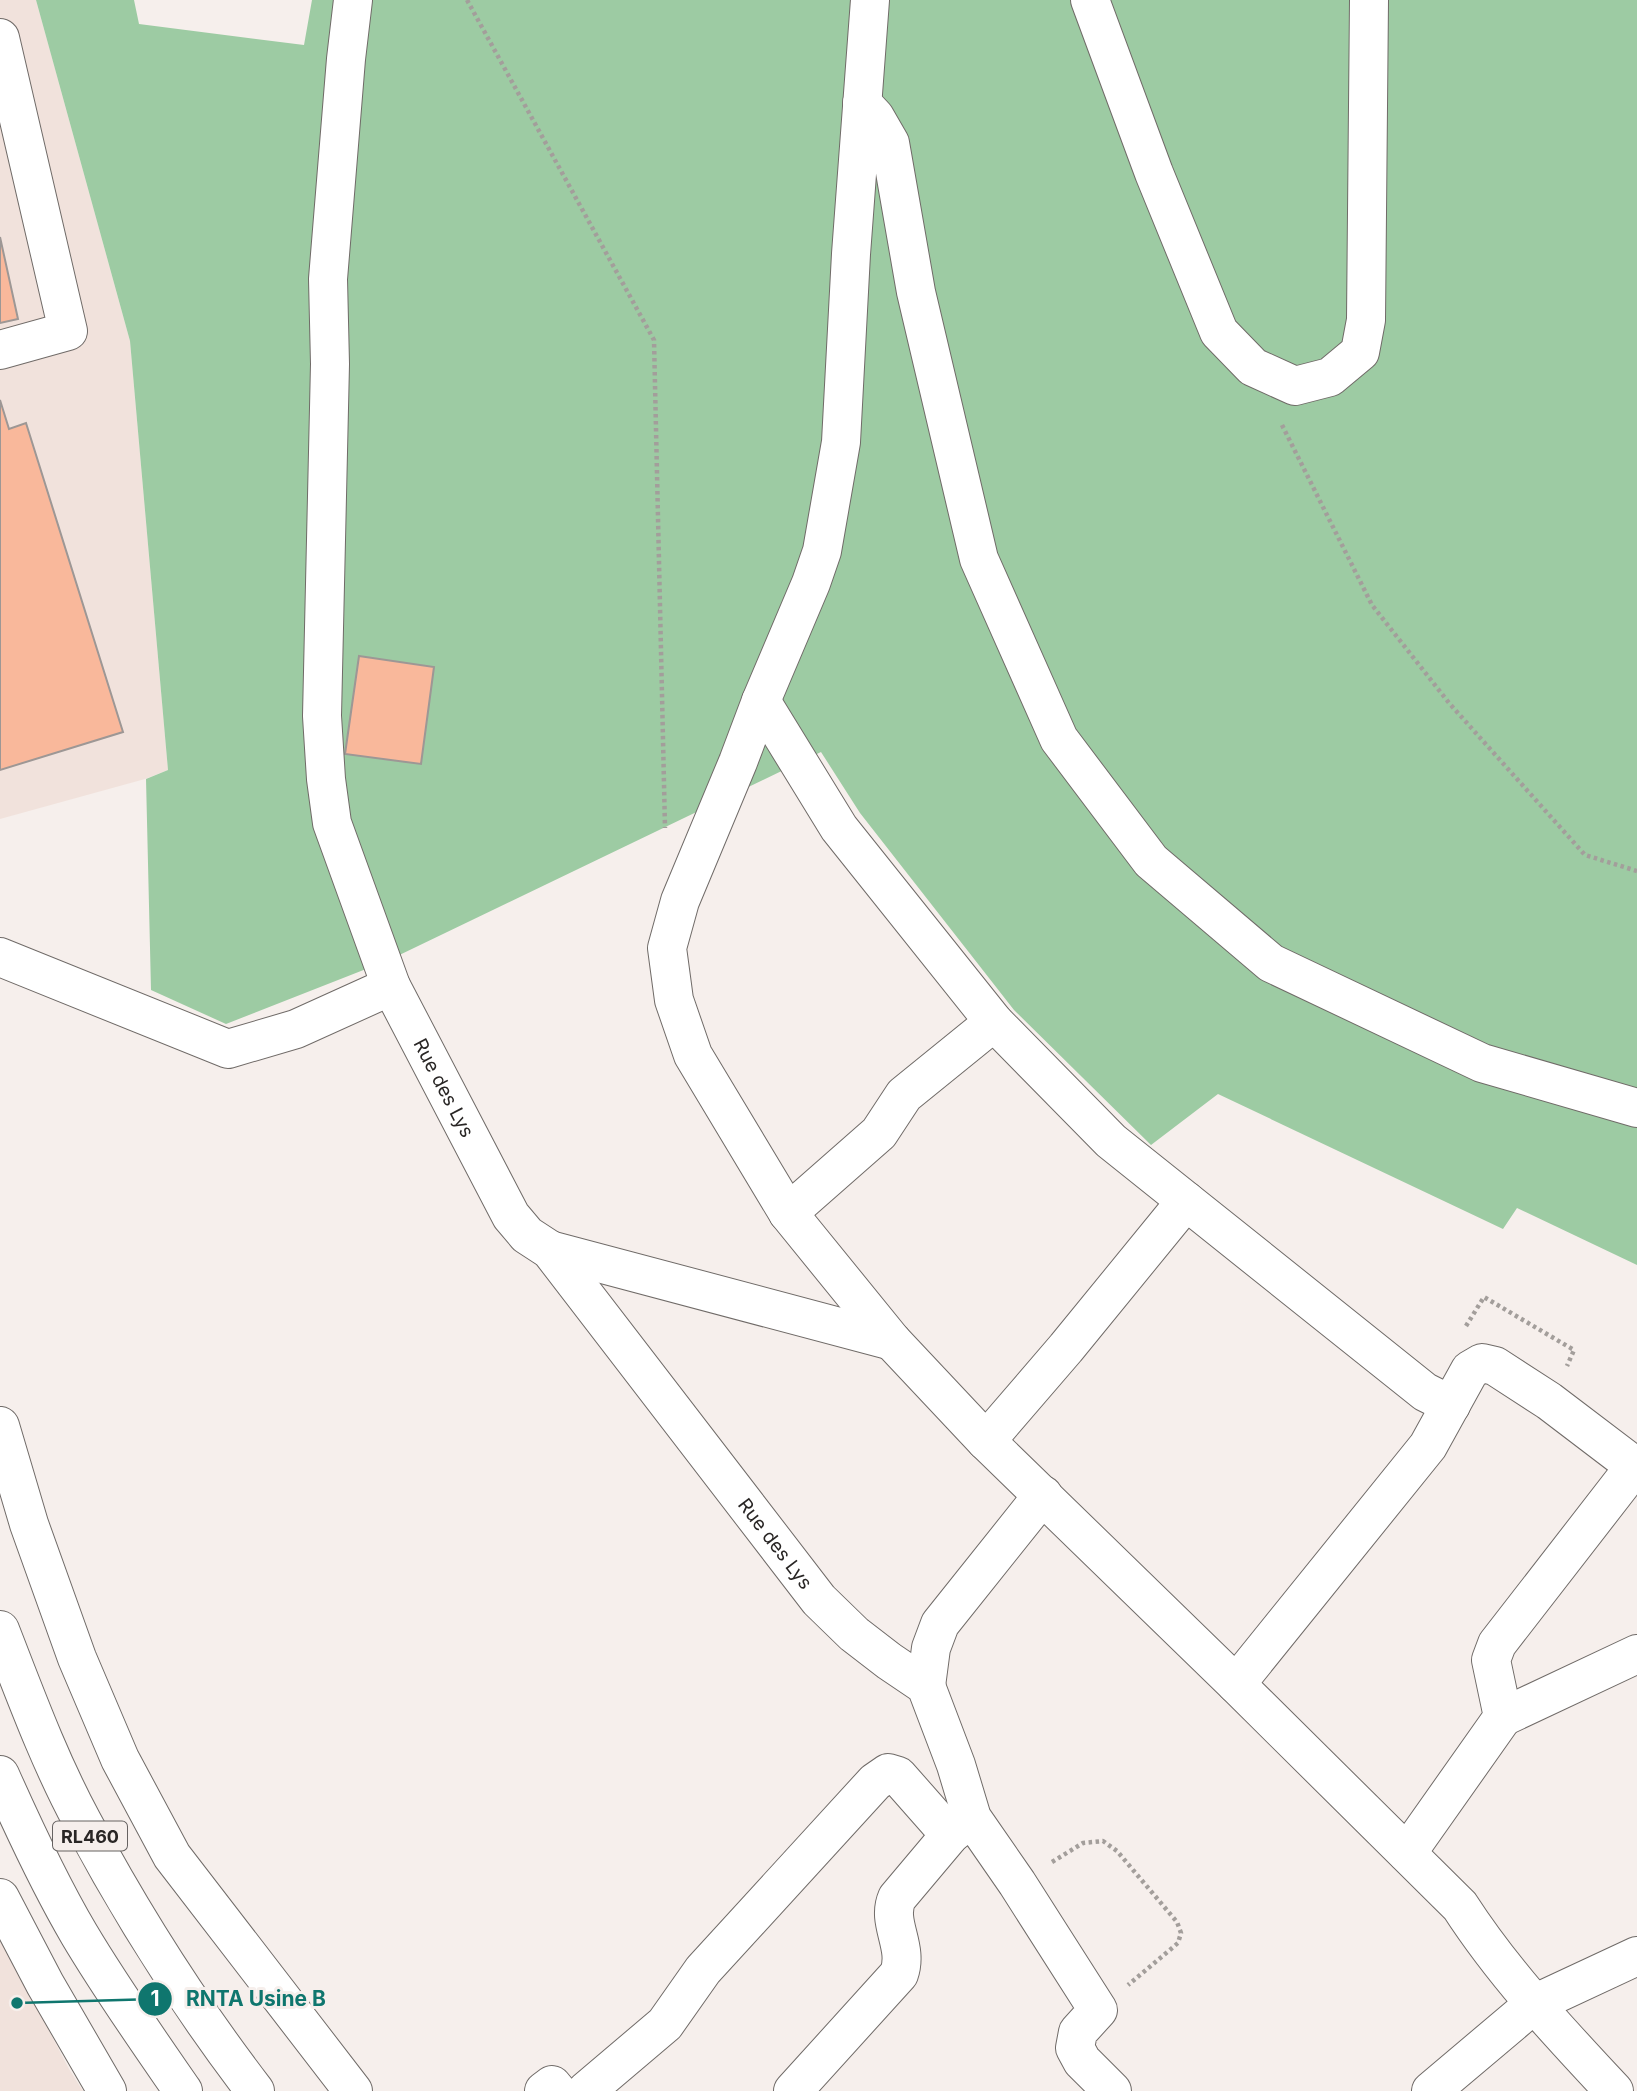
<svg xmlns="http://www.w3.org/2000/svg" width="1637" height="2091" font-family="Inter,sans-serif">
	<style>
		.built { fill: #f1e2dc }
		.green { fill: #9dcba3 }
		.building { fill: #f9b89b; stroke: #9d9795; stroke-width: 2 }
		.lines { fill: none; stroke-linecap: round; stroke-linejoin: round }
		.minor-casing { stroke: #706b68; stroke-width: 40 }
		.major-casing { stroke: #706b68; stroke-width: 40 }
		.path { stroke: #a39e9b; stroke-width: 4.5; stroke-dasharray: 3.5 3.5; stroke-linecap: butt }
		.minor { stroke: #fff; stroke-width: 38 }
		.major { stroke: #fff; stroke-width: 38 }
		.labels { text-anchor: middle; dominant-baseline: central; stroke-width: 6; stroke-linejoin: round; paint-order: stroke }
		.shield { fill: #f6efec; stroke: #666261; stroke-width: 2 }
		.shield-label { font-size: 18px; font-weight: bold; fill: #292625 }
		.street-label { font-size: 19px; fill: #292625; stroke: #f6efec }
		.leader { fill: none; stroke: #0f766e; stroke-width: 2.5 }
		.callout-dot { fill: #0f766e; stroke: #f6efec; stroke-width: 2.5 }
		.mark-label { font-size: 21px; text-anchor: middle; font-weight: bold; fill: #fff }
		.callout-label { font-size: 21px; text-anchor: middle; font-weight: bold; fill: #0f766e; stroke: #f6efec; stroke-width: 6; stroke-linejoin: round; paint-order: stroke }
	</style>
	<rect width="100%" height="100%" fill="#f6efec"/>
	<g class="built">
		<polygon points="0,0 36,0 130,341 168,770 145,779 0,819"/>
		<polygon points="0,1937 69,2069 83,2091 0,2091"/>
	</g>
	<polygon class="green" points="36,0 134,0 139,24 304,45 312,0 1637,0 1637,1265 1517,1208 1503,1229 1218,1094 1151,1145 1014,1010 860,813 821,752 389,960 226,1024 151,990 146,779 168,770 130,341"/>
	<g class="building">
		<polygon points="0,237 18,319 0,323"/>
		<polygon points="0,400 9,429 26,423 123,732 0,770"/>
		<polygon points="359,656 434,667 421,764 345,754"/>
	</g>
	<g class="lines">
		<defs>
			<g id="minor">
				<path id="s1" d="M353 0 346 59 328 279 330 364 322 716 326 779 332 823 391 986 511 1216 527 1235 550 1250 819 1600 854 1634 889 1661 926 1686 956 1765 972 1818 1017 1883 1098 2010 1078 2032 1075 2048 1082 2061 1112 2091"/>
				<path d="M870 0 851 254 841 442 822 551 811 583 761 701 738 762 680 901 667 948 674 1000 693 1055 788 1213 892 1341 986 1441 1236 1684 1460 1906C1504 1974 1559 2032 1614 2091"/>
				<polyline points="1090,0 1154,173 1219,332 1253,367 1295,386 1330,377 1360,352 1366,320 1369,0"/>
				<polyline points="0,38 68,331 0,350"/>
				<polyline points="862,103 875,117 890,143 916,292 979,559 1059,739 1151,861 1271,963 1482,1063 1637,1108"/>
				<polyline points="761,701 839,828 994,1022 1111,1141 1425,1392 1451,1405"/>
				<polyline points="0,957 228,1049 296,1029 391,986"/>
				<polyline points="788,1213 879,1133 904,1095 994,1022"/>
				<polyline points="550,1250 892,1341"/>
				<polyline points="0,1426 29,1524 77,1658 120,1759 172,1856 353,2091"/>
				<polyline points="986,1441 1066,1348 1186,1201"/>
				<polyline points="1236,1684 1428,1446 1470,1370 1482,1363 1495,1366 1549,1401 1637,1468"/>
				<polyline points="926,1686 931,1648 940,1624 1043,1495"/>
				<polyline points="1503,1717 1637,1654"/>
				<polyline points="1407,1853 1503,1717 1491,1660 1497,1644 1635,1466"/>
				<polyline points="0,1898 45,1984 107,2091"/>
				<polyline points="544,2091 552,2085 557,2091"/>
				<polyline points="586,2091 665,2024 703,1970 875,1782 888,1773 898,1776 950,1835"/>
				<path d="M793 2091 899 1974C909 1946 886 1923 897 1898L950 1835 970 1819"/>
				<polyline points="1431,2091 1534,2004 1637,1956"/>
			</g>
			<g id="major">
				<path d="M0 1630C25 1694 49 1760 82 1821 132 1915 190 2006 255 2091"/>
				<path d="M0 1775C24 1829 49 1883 79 1934 111 1988 147 2039 183 2091"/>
			</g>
		</defs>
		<use href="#minor" class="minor-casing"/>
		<use href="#major" class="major-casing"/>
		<g class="path">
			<polyline points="467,0 654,340 665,828"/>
			<polyline points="1282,425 1372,605 1449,703 1585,855 1637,871"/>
			<polyline points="1466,1326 1484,1297 1574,1350 1567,1366"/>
			<polyline points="1052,1862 1083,1843 1103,1841 1117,1851 1177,1922 1181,1933 1178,1943 1128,1985"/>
		</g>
		<use href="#minor" class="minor"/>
		<use href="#major" class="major"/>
	</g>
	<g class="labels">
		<rect class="shield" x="53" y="1821.5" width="74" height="29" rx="5"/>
		<g class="shield-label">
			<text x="90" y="1836">RL460</text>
		</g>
		<g class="street-label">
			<text stroke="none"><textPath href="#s1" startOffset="1113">Rue des Lys</textPath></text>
			<text stroke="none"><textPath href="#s1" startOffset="1680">Rue des Lys</textPath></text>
		</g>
	</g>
	<path class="leader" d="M17 2003L155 1999"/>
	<g class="callout-dot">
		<circle cx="17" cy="2003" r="7"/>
		<circle cx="155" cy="1999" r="18"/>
	</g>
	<g class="mark-label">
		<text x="155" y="2006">1</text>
	</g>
	<g class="callout-label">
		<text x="256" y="2006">RNTA Usine B</text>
	</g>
</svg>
